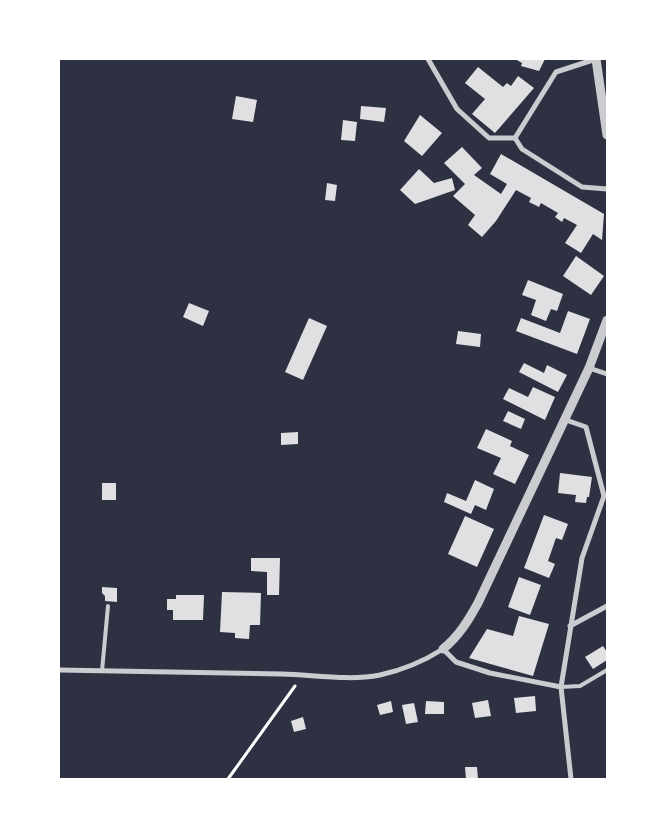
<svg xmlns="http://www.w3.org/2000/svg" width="666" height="838" font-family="Rubik,sans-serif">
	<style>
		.building { fill: #e0e0e3 }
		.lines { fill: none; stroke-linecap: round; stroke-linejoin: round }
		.path { stroke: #fff; stroke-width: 3 }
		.service { stroke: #caccd0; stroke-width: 4 }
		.minor { stroke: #caccd0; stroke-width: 5 }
		.tertiary { stroke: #caccd0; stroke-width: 9 }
	</style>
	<rect width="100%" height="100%" fill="#2d3142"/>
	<g class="building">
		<polygon points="515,59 545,59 539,71 521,66 522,63"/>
		<polygon points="478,67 503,87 507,83 511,86 518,76 534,88 495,133 472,114 485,99 465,83"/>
		<polygon points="236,96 257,100 253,122 232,119"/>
		<polygon points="361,106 386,108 384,122 360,119"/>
		<polygon points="420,115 442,133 422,156 404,141"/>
		<polygon points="343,120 357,122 355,141 341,140"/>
		<polygon points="462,147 482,168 474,175 501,194 507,184 490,174 501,154 604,214 602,240 593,234 581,253 565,243 577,225 564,218 562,222 555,217 558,213 541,203 539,207 529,202 531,198 516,190 496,221 482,237 468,225 475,215 453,196 465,184 444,163"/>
		<polygon points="419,169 434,183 452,178 455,190 415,204 400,190"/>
		<polygon points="327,183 337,185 335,201 325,200"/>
		<polygon points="576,256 604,276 591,295 563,276"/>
		<polygon points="528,280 563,294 557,311 551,309 546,321 531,315 536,300 522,295"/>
		<polygon points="189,303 209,311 203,326 183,317"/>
		<polygon points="568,311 590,319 577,354 516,331 521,318 560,333"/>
		<polygon points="309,318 327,326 303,380 285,372"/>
		<polygon points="458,331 481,334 480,347 456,344"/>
		<polygon points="524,363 544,373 547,365 567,375 558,392 519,372"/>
		<polygon points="533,387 555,397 545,420 503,399 509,388 528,397"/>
		<polygon points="508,411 525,419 521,429 503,421"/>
		<polygon points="486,429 512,441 510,446 529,455 515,484 493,474 501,458 477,448"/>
		<polygon points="298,432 298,444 281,445 281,433"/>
		<polygon points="560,473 592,477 589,497 587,497 586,503 575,502 576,495 558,493"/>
		<polygon points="475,480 494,489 486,510 475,505 471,514 444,502 447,493 466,501"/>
		<rect x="102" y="483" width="14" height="17"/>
		<polygon points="544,515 568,524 562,540 556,538 548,561 555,564 549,578 524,568"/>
		<polygon points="465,516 494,529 477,567 448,554"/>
		<polygon points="251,558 280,558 279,595 267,595 267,572 251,571"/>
		<polygon points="519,577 541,585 530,615 508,607"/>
		<polygon points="102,587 117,588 117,602 105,601 105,596 102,593"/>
		<polygon points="222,592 261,593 260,625 250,625 249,639 235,638 235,633 220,632"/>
		<polygon points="176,595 204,595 203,620 173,620 173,610 167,610 167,599 176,599"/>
		<polygon points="519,616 549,624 533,676 469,658 487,629 513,636"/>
		<polygon points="603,646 607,652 607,660 593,669 585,657"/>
		<polygon points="535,696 536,711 516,713 514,698"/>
		<polygon points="488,700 491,716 475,718 472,703"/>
		<polygon points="391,701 393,712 380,715 377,705"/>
		<polygon points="426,701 444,702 444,714 425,714"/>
		<polygon points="414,703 418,722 406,724 402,705"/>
		<polygon points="303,717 306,729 294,732 291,721"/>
		<polygon points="465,767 477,767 478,779 466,779"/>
	</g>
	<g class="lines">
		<polyline class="path" points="228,779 295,686"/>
		<g class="service">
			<polyline points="102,671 108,606"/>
			<polyline points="561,687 580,686 607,670"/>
		</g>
		<g class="minor">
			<polyline points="428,59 457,109 489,138 515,138"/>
			<polyline points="515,138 556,72 596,59"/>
			<polyline points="515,138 522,149 582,187 607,189"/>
			<polyline points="589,368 607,374"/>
			<polyline points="566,420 586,427 604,496"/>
			<polyline points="570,626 607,606"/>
			<path d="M59 670C133 671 208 673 282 674 315 675 349 681 380 675 403 670 424 661 443 649L456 662 490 673 561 687"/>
			<polyline points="571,779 561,687 582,558 604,496 607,495"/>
		</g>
		<g class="tertiary">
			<polyline points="596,59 607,135"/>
			<path d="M443 649C459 636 468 621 478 603L589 368 607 320"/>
		</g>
	</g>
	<rect width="666" height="838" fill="none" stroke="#ffffff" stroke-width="120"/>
</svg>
